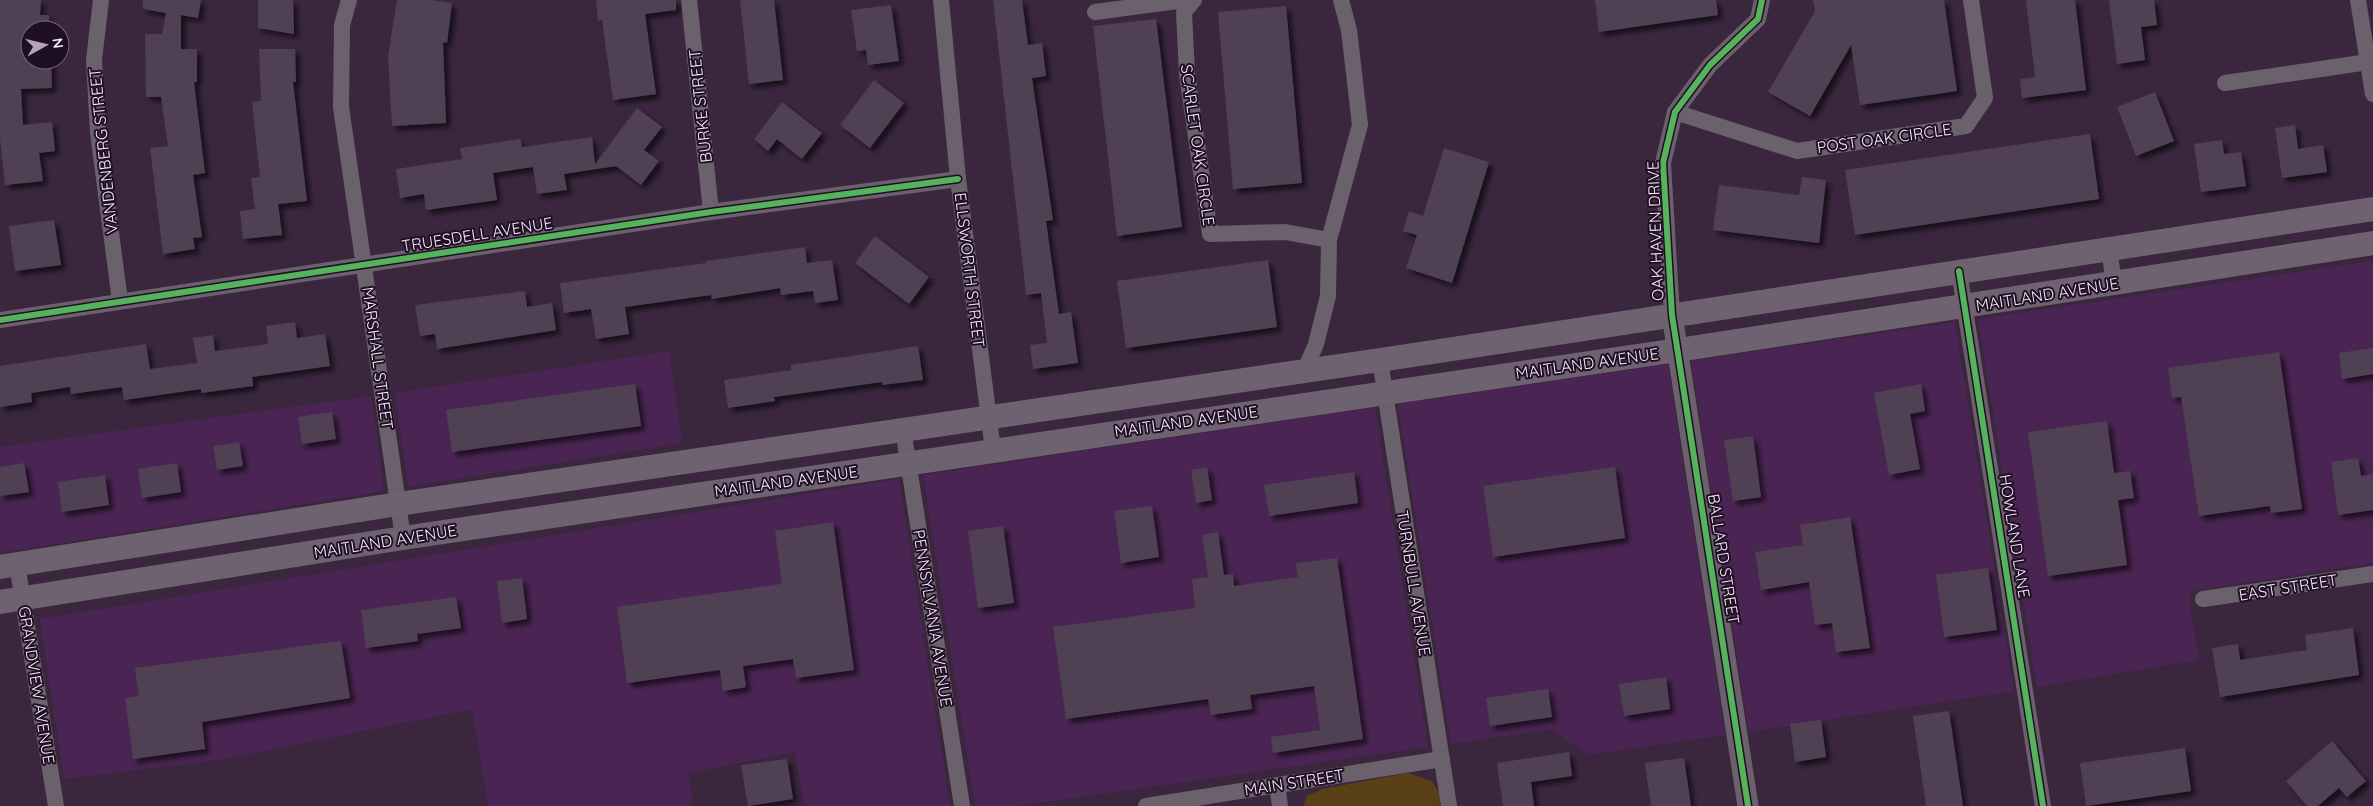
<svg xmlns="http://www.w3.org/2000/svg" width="2373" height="806" font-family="Quicksand,sans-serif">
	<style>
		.built { fill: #4a2553 }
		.green { fill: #594016 }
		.building { fill: #4f4053; filter: url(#shadow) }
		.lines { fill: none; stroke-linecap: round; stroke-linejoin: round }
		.minor { stroke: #6a616c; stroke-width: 16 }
		.tertiary { stroke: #6a616c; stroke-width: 21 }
		.secondary { stroke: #6e6271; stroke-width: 24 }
		.cycleway-casing { stroke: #1f0f22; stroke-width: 9 }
		.cycleway { stroke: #56b35d; stroke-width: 6 }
		.labels { text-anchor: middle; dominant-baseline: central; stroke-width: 4; stroke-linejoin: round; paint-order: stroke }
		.street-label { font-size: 16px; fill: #fae8fe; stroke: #1f0f22 }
	</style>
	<defs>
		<filter id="shadow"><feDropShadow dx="4.5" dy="4.5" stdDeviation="2.5" flood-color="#0009"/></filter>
	</defs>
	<rect width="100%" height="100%" fill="#3a273e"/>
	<g class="built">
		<polygon points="2373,261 2373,563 2190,591 2191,598 2189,599 2199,660 2037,687 1978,319"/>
		<polygon points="1955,322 2014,691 1749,732 1691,361"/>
		<polygon points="669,351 682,443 408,487 395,393"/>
		<polygon points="1668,364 1725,735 1589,755 1550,729 1451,744 1398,404"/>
		<polygon points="371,396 384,491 0,553 0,447"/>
		<polygon points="1375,407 1428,747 1017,806 975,806 923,475"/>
		<polygon points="899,479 950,806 804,806 795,752 689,773 693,806 488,806 472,709 219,760 64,779 40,619"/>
	</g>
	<polygon class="green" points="1408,773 1432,781 1439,793 1440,806 1303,806 1307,796 1322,789"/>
	<g class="building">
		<polygon points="0,0 41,0 40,15 49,15 49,30 30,30 30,60 51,60 52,88 21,89 23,125 52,122 55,151 39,153 43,181 5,185 0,139"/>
		<polygon points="143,0 201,0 198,18 181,15 181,49 197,49 197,82 194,82 205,173 193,175 202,237 193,238 195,249 163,254 150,148 168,146 161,97 146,97 145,34 162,34 166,13 143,9"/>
		<polygon points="258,0 293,0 294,34 258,28"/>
		<polygon points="397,0 432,0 452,3 447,43 443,42 446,123 392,126 388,57"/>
		<polygon points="596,0 676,0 676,10 645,14 656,94 613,100 602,20 598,21"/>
		<polygon points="740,0 774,0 783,80 749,84"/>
		<polygon points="993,0 1022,0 1028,45 1042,43 1046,76 1032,78 1053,220 1046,221 1059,314 1071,312 1078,363 1033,369 1030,345 1047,343 1041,293 1026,295"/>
		<polygon points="1595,0 1716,0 1718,15 1599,32"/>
		<polygon points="1813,0 1944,0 1957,91 1860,105 1851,45 1810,116 1768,92 1815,11"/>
		<polygon points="2026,0 2075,0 2086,90 2022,98 2020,79 2035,77"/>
		<polygon points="2109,0 2154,0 2157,25 2141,27 2145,60 2117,64"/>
		<polygon points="891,5 899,61 868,65 866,50 857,51 851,10"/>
		<polygon points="1286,6 1302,183 1233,189 1218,12"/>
		<polygon points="1156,19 1182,227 1117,236 1093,26"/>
		<polygon points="259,49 295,49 296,82 293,82 307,201 278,204 282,235 243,239 240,211 255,209 251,178 260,177 252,102 261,101"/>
		<polygon points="874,80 904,103 870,148 840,125"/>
		<polygon points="2155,92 2174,141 2136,156 2117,107"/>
		<polygon points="782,102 822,133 802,159 777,139 768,151 754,139"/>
		<polygon points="637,108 662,127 644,150 659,161 641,185 616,166 564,174 567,190 537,194 533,167 493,173 497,200 426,210 424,194 400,198 396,169 462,159 460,148 520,139 522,147 592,137 595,164"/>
		<polygon points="2295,125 2298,149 2323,145 2327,172 2282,178 2275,128"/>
		<polygon points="2090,134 2099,199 1855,235 1845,170"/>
		<polygon points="2222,140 2224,154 2241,152 2246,186 2201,192 2194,144"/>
		<polygon points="1444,148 1489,162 1452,283 1406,268 1417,235 1403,231 1409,211 1423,216"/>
		<polygon points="1802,177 1826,180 1819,243 1713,230 1719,185 1799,195"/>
		<polygon points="54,220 61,265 15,271 9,226"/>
		<polygon points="875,236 929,277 909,304 855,263"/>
		<polygon points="805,247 807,263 832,260 838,300 815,303 813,291 781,295 780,288 712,299 711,295 625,307 629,334 596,339 591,309 564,313 560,283 706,263 706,261"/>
		<polygon points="1268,260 1277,327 1126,348 1117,281"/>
		<polygon points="525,291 527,307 552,303 556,330 437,349 435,334 420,336 415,305"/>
		<polygon points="295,322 297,338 325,334 330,366 252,377 253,386 201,393 201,389 124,400 122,387 71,394 70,387 31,393 32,402 0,407 0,366 146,344 150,369 197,363 193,338 213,335 215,351 268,344 266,326"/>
		<polygon points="918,346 923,380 882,385 882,382 774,397 775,401 728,408 724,380 791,370 791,365"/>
		<polygon points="2373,348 2373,374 2342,379 2339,353"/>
		<polygon points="2279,352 2302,509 2271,513 2270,506 2199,516 2181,397 2172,398 2168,368"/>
		<polygon points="635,384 641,426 452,452 446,410"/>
		<polygon points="1921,384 1925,411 1910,414 1920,469 1889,475 1874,393"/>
		<polygon points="332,412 336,439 302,444 298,417"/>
		<polygon points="2107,421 2114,473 2130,471 2134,498 2118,500 2127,565 2048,576 2028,432"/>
		<polygon points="1753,436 1761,497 1733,501 1724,440"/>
		<polygon points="239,442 243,466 217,470 213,446"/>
		<polygon points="2358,458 2361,476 2373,474 2373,510 2338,515 2331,462"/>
		<polygon points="24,463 29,492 0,496 0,467"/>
		<polygon points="177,463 181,492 142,498 138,469"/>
		<polygon points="1207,467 1212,500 1196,503 1191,470"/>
		<polygon points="1615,467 1625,538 1493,557 1483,486"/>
		<polygon points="1354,472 1358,503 1269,516 1264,485"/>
		<polygon points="105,475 109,505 62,512 58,482"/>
		<polygon points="1152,506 1159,557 1121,563 1114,511"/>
		<polygon points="1850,517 1870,648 1836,652 1832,623 1815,625 1809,582 1761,590 1755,552 1803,545 1800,525"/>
		<polygon points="833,522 854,670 796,678 793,659 743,666 746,687 723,691 720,670 627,683 617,607 782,584 775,531"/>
		<polygon points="1003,526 1014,603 978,608 968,531"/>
		<polygon points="1218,532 1224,575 1233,574 1234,586 1298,577 1296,563 1337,558 1363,739 1273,753 1271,737 1320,730 1314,686 1250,695 1252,709 1211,715 1208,699 1066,719 1053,627 1195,608 1192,579 1208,577 1202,535"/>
		<polygon points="1988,568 1997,630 1944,637 1936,575"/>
		<polygon points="522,578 527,619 502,623 497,581"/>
		<polygon points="456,597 461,628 417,634 418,641 366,648 361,610"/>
		<polygon points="2353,628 2359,675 2220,697 2212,648 2238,644 2240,660 2307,650 2305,635"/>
		<polygon points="341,641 350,698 202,722 205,749 133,759 125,698 139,696 135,668"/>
		<polygon points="1666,677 1670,709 1624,716 1619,684"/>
		<polygon points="1548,689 1552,717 1490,726 1486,698"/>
		<polygon points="1949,711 1963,806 1926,806 1913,716"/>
		<polygon points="1821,720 1826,757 1795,762 1790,724"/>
		<polygon points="2332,741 2366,781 2347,797 2339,788 2318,806 2307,806 2286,781"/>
		<polygon points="2185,748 2191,791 2086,806 2080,763"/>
		<polygon points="1569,752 1572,776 1531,782 1534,806 1503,806 1497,763"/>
		<polygon points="1684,758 1691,806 1651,806 1645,763"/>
		<polygon points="787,759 793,799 748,806 741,765"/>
	</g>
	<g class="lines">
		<g class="minor">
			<polyline points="101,0 94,60 98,133 120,301"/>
			<polyline points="349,0 342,25 341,107 403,538"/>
			<polyline points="689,0 711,212"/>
			<polyline points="941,0 958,179 993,450"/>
			<polyline points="1194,0 1184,12 1187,74 1210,234 1285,232 1329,240"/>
			<polyline points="2358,0 2373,94"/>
			<polyline points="1095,12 1185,0"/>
			<polyline points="2225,83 2368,62"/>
			<polyline points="1675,112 1797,151 1966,126 1985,98 1971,0"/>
			<polyline points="2109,248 2114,284"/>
			<polyline points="1959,271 2043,806"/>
			<polyline points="1672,315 1663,163 1675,112 1710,65 1758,19 1762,0"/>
			<polyline points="0,320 711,212 958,179"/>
			<polyline points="1380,360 1449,806"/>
			<polyline points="1305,370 1316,344 1328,296 1329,240 1360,125 1349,30 1341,0"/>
			<polyline points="903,429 962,806"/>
			<polyline points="17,564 56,806"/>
			<polyline points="2203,599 2373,574"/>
			<polyline points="1277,785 1280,806"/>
			<polyline points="1146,806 1442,759"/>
		</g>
		<polyline class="tertiary" points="1672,315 1748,806"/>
		<g class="secondary">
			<polyline points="0,567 398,504 1380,360 2373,209"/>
			<polyline points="0,602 403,538 1678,350 2373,243"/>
		</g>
		<defs>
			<g id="cycleway">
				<polyline points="1959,271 2043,806"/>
				<polyline points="0,320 711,212 958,179"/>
				<polyline points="1748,806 1672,315 1663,163 1675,112 1710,65 1758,19 1762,0"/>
			</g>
		</defs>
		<use href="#cycleway" class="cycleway-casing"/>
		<use href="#cycleway" class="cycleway"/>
	</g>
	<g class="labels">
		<g class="street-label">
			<text transform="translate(700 106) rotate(-96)">BURKE STREET</text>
			<text transform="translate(1884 138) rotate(-8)">POST OAK CIRCLE</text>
			<text transform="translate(1198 145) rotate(82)">SCARLET OAK CIRCLE</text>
			<text transform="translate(103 151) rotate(-96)">VANDENBERG STREET</text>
			<text transform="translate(1655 231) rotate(-92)">OAK HAVEN DRIVE</text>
			<text transform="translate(477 234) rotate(-9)">TRUESDELL AVENUE</text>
			<text transform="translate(970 270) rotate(83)">ELLSWORTH STREET</text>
			<text transform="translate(2047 294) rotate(-9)">MAITLAND AVENUE</text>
			<text transform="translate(378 358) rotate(82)">MARSHALL STREET</text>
			<text transform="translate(1587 363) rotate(-8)">MAITLAND AVENUE</text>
			<text transform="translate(1186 421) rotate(-8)">MAITLAND AVENUE</text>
			<text transform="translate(786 481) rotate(-8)">MAITLAND AVENUE</text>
			<text transform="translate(2015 536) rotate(81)">HOWLAND LANE</text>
			<text transform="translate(385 541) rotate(-9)">MAITLAND AVENUE</text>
			<text transform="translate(1724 559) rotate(81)">BALLARD STREET</text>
			<text transform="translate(1414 583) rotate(81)">TURNBULL AVENUE</text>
			<text transform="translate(2288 587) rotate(-9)">EAST STREET</text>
			<text transform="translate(933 618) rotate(81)">PENNSYLVANIA AVENUE</text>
			<text transform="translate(37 685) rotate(81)">GRANDVIEW AVENUE</text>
			<text transform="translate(1294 782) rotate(-9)">MAIN STREET</text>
		</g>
	</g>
	<g transform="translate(45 45) rotate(82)"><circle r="24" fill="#1f0f22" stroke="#77667a"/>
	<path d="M0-4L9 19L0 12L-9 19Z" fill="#b7a4bb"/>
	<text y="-8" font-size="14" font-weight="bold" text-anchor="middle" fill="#fae8fe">N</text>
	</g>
</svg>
